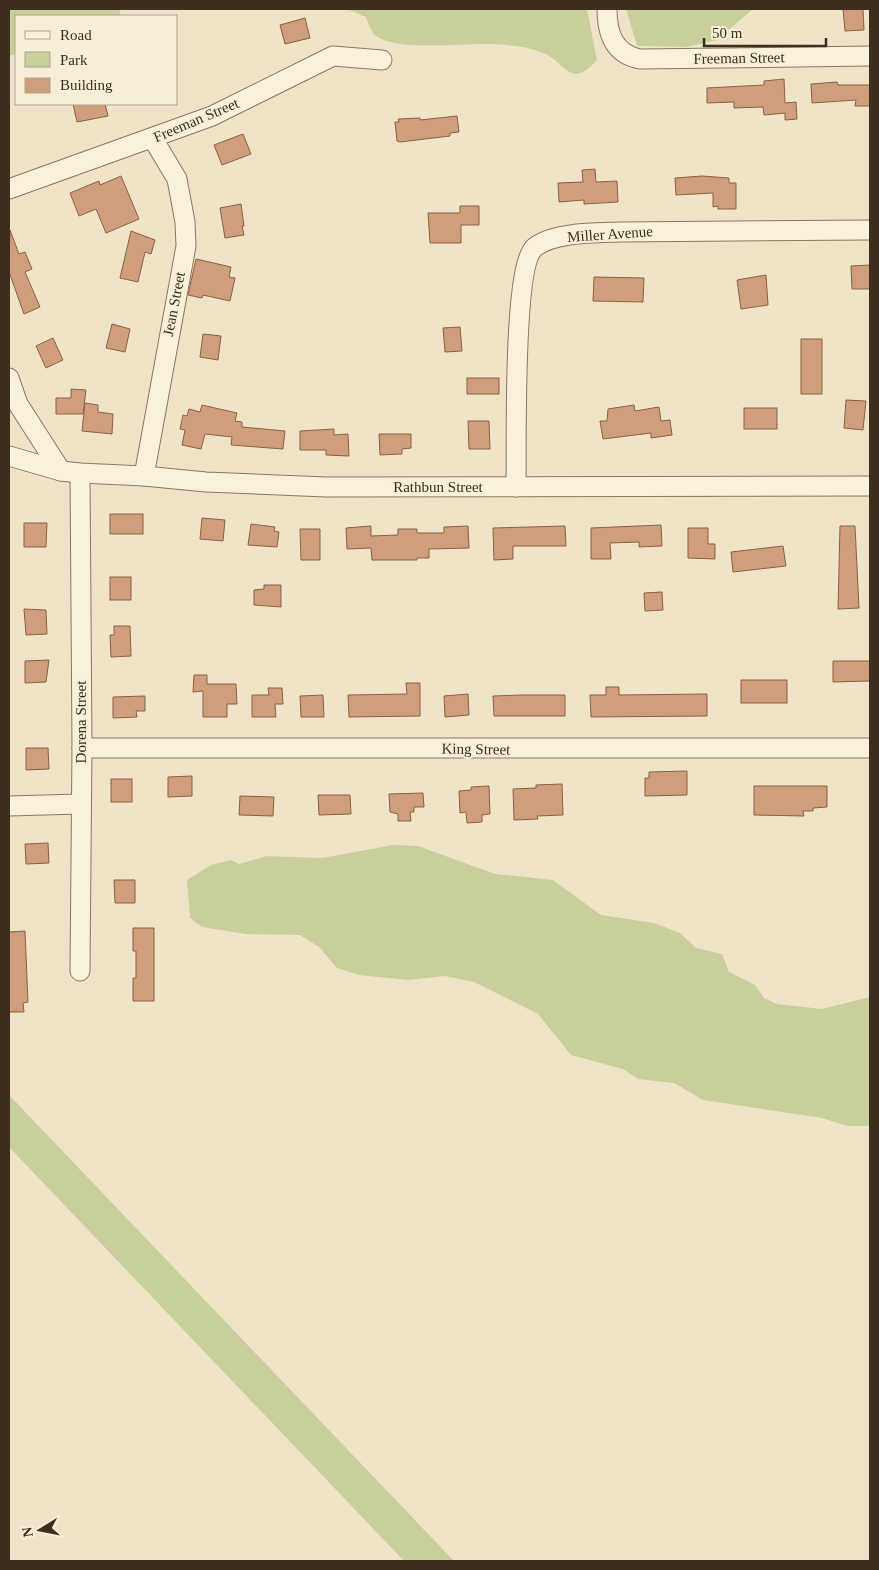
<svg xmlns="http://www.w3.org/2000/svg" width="879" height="1570" font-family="Georgia,serif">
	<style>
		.green { fill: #c9cf9b }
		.building { fill: #cf9f7d; stroke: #8d5f41 }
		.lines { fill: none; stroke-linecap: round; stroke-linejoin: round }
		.minor-casing { stroke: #8d765c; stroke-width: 21 }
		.minor { stroke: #faf1dc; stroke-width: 19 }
		.labels { text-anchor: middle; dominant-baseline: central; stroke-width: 4; stroke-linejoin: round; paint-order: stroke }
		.street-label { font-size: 15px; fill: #3d2e20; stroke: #f7eed8 }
	</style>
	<rect width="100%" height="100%" fill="#f0e4c8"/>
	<g class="green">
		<polygon points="9,9 119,9 121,16 16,16 16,54 9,56"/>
		<path d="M347 9H587L597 60C570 91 565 61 543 53 533 48 517 46 506 45 475 40 395 55 374 34 370 30 368 22 366 17Z"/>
		<polygon points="626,9 753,9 717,40 687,47 637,46"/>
		<polygon points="393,845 418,846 495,874 553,880 601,915 654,923 680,933 696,948 722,954 729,972 755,985 764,998 777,1004 822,1009 870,997 870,1126 847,1126 822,1118 703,1100 674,1083 638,1079 623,1069 571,1055 538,1014 474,982 445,976 408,980 359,975 337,968 319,947 300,935 245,934 202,927 190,918 187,880 211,865 231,860 239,864 267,856 322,858"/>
		<polygon points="9,1095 454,1561 404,1561 9,1147"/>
	</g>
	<g class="building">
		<polygon points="843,9 863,9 864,30 845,31"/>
		<polygon points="305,18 310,38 285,44 280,25"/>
		<polygon points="784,79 785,103 796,102 797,119 785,120 785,113 764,115 763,107 734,108 734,102 707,103 707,88 764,85 764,81"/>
		<polygon points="837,82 838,85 870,85 870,106 855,106 856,100 812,103 811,84"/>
		<polygon points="73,104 105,104 108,116 77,122"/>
		<polygon points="457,116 459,132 450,133 450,136 400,142 397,141 395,122 399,122 398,119 420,118 420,120"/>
		<polygon points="243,134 251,154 222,165 214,145"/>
		<polygon points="595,169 596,182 617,181 618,202 584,204 584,200 559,202 558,183 583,182 582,170"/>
		<polygon points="121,176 139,219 106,233 96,209 79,216 70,193 99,181 100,185"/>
		<polygon points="702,176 729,178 729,183 736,183 736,209 718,209 718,206 713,207 713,193 676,195 675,178"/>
		<polygon points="241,204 244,226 242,226 244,235 225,238 220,208"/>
		<polygon points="460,206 479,206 479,225 461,225 461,243 430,243 428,213 460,213"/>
		<polygon points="10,230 19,254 25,252 32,269 25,272 40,307 24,314 9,272"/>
		<polygon points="131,231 155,240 151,254 145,252 138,282 120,278"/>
		<polygon points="196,259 231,267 229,277 235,278 230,301 203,295 202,298 188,295"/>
		<polygon points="870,265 870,289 852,289 851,266"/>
		<polygon points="766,275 768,305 741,309 737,280"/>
		<polygon points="594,277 644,278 643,302 593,301"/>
		<polygon points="112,324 130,329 125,352 106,348"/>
		<polygon points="460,327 462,351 445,352 443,328"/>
		<polygon points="203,334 221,336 218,360 200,357"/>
		<polygon points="53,338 63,360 46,368 36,346"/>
		<rect x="801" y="339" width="21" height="55"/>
		<rect x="467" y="378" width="32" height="16"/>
		<polygon points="71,389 86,390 83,414 56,414 56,398 71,398"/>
		<polygon points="846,400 866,401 863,430 844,428"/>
		<polygon points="85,403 98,405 98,412 113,414 112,434 82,431"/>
		<polygon points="202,405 237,413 235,421 242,422 242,427 285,431 283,449 231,445 232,437 205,434 201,449 182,445 185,430 180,429 183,415 187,416 189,409 200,412"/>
		<polygon points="634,405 635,411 659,407 661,421 670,420 672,435 651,438 651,433 603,439 600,421 607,421 608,409"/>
		<rect x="744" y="408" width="33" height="21"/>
		<polygon points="468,421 489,421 490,449 469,449"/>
		<polygon points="334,429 334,435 348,434 349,456 326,455 326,450 300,450 300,431"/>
		<polygon points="379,434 411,434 411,448 402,449 402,454 380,455"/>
		<rect x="110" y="514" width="33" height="20"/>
		<polygon points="202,518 225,520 223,541 200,539"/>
		<polygon points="24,523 47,523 46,547 24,547"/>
		<polygon points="251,524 275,527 274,531 279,532 277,547 248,545"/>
		<polygon points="661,525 662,546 639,547 639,542 610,543 611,559 591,559 591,528"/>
		<polygon points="371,526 371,536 398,535 398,529 417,529 417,533 444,533 444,527 468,526 469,548 429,549 429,558 417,558 417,560 372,560 371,548 347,549 346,528"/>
		<polygon points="565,526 566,546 513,546 513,559 494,560 493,528"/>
		<polygon points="840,526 855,526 859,608 838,609"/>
		<polygon points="688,528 708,528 708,544 715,544 715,559 688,558"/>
		<polygon points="300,529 320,529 320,560 301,560"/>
		<polygon points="783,546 786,566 733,572 731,552"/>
		<rect x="110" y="577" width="21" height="23"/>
		<polygon points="264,585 281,585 281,607 254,605 254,590 264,589"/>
		<polygon points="662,592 663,610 645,611 644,593"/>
		<polygon points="24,609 46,610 47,634 26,635"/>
		<polygon points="114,626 130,626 131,656 111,657 110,635 114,635"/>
		<polygon points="49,660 46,682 25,683 25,661"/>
		<polygon points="833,661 870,661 870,681 833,682"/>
		<polygon points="194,675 207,675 207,684 236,684 237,704 227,704 227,717 203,717 203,691 193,692"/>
		<rect x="741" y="680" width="46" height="23"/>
		<polygon points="406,683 420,683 420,716 349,717 348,695 407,694"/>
		<polygon points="606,687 619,687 619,695 707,694 707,716 591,717 590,695 606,695"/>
		<polygon points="268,688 282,688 283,704 275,704 276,717 252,717 252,695 269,695"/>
		<polygon points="468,694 469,715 445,717 444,696"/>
		<polygon points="323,695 324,717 301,717 300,696"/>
		<polygon points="521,695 565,695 565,716 494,716 493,696"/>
		<polygon points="145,696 145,711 136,711 137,717 113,718 113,697"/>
		<polygon points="26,748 48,748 49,769 26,770"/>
		<polygon points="687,771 687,795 645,796 645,778 649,778 649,772"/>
		<polygon points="192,776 192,796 168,797 168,777"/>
		<rect x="111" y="779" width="21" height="23"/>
		<polygon points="562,784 563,815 537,816 538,819 514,820 513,789 536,788 536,785"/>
		<polygon points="489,786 490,814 482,815 482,822 467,823 466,812 460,813 459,791 471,790 471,787"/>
		<polygon points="754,786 827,786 827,807 813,808 813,811 803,811 804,816 754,815"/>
		<polygon points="423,793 424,807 414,807 414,812 410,812 411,821 398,821 398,814 390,812 389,794"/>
		<polygon points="318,795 350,795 351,814 319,815"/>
		<polygon points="240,796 274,797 273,816 239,815"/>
		<polygon points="48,843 49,863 26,864 25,844"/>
		<polygon points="114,880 135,880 135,903 115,903"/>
		<polygon points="133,928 154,928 154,1001 133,1001 133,978 136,978 136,951 133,951"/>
		<polygon points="25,931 28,1002 23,1003 24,1012 9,1012 9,932"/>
	</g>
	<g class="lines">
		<defs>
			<g id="minor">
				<path d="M607 9C607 33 614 54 640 59L870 56"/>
				<polyline points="9,189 212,116 333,56 382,60"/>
				<polyline points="9,378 18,404 61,471"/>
				<polyline points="9,456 61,471 80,473 144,476 206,482 326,487 870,486"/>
				<polyline points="144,476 186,246 185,222 177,179 153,139"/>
				<path d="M516 487C517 450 512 265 535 247 554 232 596 233 620 232L870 230"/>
				<polyline points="82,748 870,748"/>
				<polyline points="9,806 80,804"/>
				<polyline points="80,971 82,747 80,473"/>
			</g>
		</defs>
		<use href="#minor" class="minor-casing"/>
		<use href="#minor" class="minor"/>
	</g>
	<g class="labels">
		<g class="street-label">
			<text transform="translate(739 58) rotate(-1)">Freeman Street</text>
			<text transform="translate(196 120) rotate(-23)">Freeman Street</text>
			<text transform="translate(610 234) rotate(-4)">Miller Avenue</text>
			<text transform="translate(174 304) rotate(-79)">Jean Street</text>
			<text x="438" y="487">Rathbun Street</text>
			<text transform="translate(81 722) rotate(-90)">Dorena Street</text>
			<text transform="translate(476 749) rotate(1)">King Street</text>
		</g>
	</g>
	<rect width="879" height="1570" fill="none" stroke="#3d2e20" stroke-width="20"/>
	<rect x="15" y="15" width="162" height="90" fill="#f7eed8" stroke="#ada18e"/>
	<rect x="25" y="31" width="25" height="8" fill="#faf1dc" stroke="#ada18e"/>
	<text x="60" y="40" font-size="15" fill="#3d2e20">Road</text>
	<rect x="25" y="52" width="25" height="15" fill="#c9cf9b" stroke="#ada18e"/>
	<text x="60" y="65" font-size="15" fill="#3d2e20">Park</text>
	<rect x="25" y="78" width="25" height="15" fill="#cf9f7d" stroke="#ada18e"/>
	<text x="60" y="90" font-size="15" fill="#3d2e20">Building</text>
	<g transform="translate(40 1530) rotate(260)" stroke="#f7eed8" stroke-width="4" paint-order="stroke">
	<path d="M0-4L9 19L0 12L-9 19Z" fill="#3d2e20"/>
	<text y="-8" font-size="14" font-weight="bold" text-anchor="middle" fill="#3d2e20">N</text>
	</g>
	<path d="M704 38v8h122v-8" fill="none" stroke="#3d2e20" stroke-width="2.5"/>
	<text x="712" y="38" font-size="15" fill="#3d2e20" stroke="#f7eed8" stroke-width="4" paint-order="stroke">50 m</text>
</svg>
